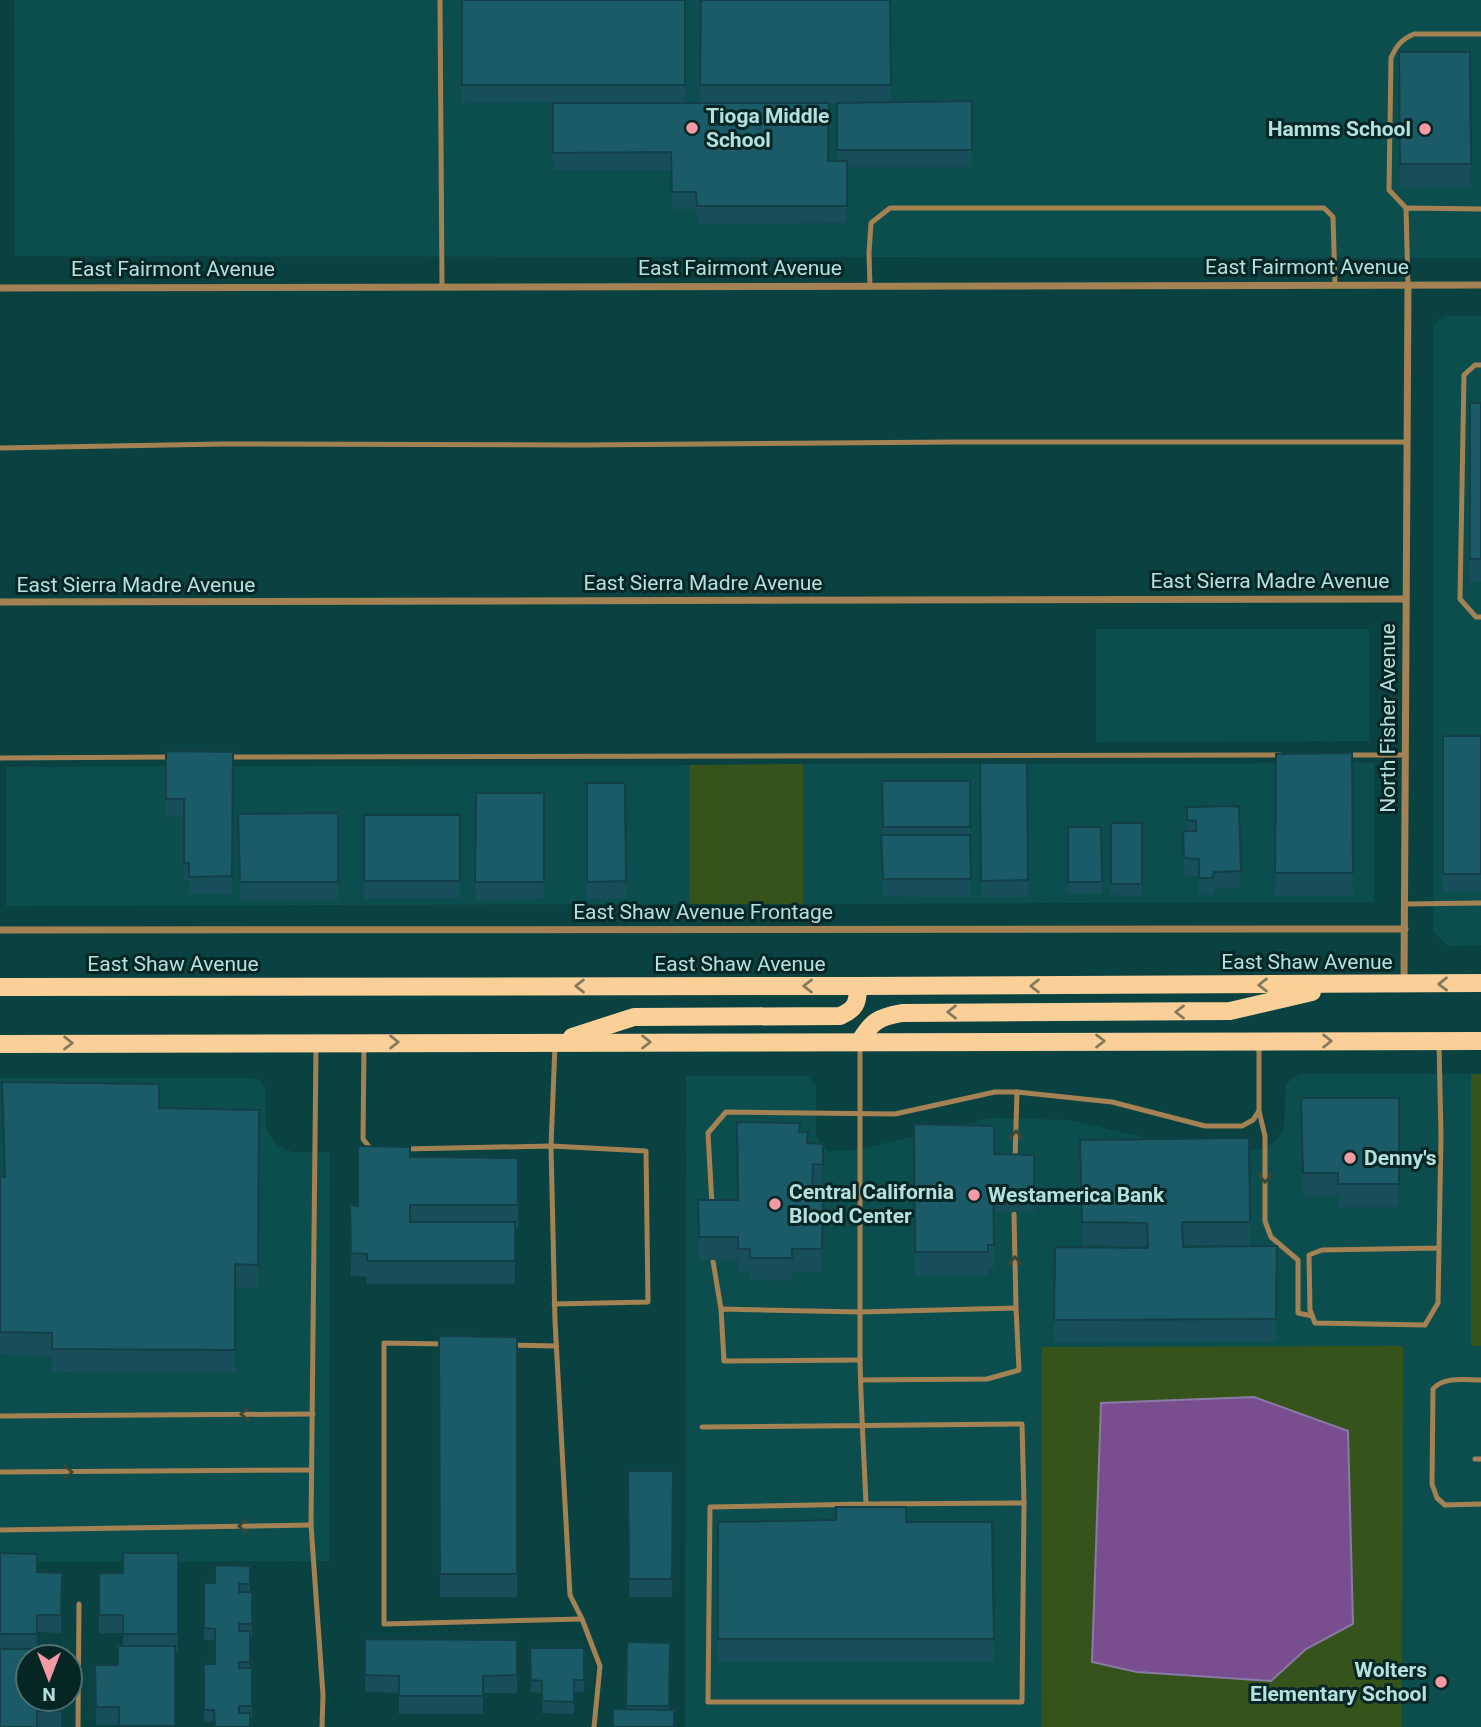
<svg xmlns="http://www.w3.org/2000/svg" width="1481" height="1727" font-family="Roboto,sans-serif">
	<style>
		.built { fill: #0b4e4d }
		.green { fill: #35531b }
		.water { fill: #784e8e; stroke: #8a7aa6; stroke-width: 2 }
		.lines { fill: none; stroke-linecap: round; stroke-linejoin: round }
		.lane { stroke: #a58253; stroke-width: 5 }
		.street { stroke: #a58253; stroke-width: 7 }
		.primary { stroke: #fbd098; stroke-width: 18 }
		.wall { fill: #174e59 }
		.building { fill: #1b5b67; stroke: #134048; stroke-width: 2 }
		.oneway { stroke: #807b5e }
		.oneway2 { stroke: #3e4635 }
		.poi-dot { fill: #f49aa4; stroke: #062625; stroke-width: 2.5 }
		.labels { text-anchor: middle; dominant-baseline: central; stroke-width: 6; stroke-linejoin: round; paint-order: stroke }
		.poi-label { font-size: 21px; font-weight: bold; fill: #b4e0de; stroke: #062625; text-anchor: start }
		.street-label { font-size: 21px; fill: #b4e0de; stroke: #062625 }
	</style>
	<rect width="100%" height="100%" fill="#094241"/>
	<g class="built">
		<polygon points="14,0 1481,0 1481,258 15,256"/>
		<polygon points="1443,316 1481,316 1481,945 1448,946 1433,931 1433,326"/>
		<polygon points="1096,629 1369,629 1369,741 1096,742"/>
		<polygon points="1374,763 1374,902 803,904 803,764"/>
		<polygon points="690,765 689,904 6,906 6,767"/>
		<polygon points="1301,1074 1471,1074 1471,1345 1481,1346 1481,1727 1402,1727 1402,1346 1043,1348 1041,1727 685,1727 686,1076 807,1076 816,1085 816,1136 827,1151 857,1150 981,1120 994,1118 1070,1120 1198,1150 1257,1150 1268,1146 1276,1140 1282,1132 1284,1123 1286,1085 1292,1078"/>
		<polygon points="0,1078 250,1078 259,1080 265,1088 266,1127 270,1136 276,1144 284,1149 293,1152 330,1152 329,1561 0,1562"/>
	</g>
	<g class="green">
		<polygon points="803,764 803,904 689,904 690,765"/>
		<rect x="1471" y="1074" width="10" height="272"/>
		<polygon points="1403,1346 1402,1727 1041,1727 1042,1347"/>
	</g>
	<polygon class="water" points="1254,1397 1348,1431 1353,1624 1306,1649 1271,1681 1137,1672 1092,1662 1101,1403"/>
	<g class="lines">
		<g class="lane">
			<polyline points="440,0 442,286"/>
			<path d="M1406 208 1389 190 1391 58C1396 46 1402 39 1414 34H1481"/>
			<polyline points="870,285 869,253 871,223 890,208 1324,208 1333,217 1335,284"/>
			<polyline points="1408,285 1406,208 1481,209"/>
			<polyline points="1481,365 1475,365 1464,375 1460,599 1476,617 1481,617"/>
			<polyline points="0,448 223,444 583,445 956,442 1407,442"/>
			<polyline points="1346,755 1406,755"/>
			<polyline points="226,757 1280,755"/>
			<polyline points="0,758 171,757"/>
			<polyline points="1405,904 1481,903"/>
			<polyline points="555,1045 551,1146 555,1321 570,1595 582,1619 600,1666 594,1727"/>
			<polyline points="316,1046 311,1525 323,1695 322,1727"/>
			<polyline points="364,1046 363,1139 371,1149 373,1149"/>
			<polyline points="1259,1111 1265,1136 1265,1221 1271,1237 1298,1260 1298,1313 1312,1316"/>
			<polyline points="404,1149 551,1146 646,1151 648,1302 554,1304"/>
			<polyline points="1015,1160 1017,1092"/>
			<polyline points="712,1205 708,1133 726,1112 895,1114 995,1092 1017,1092 1112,1102 1205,1126 1242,1126 1253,1120 1259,1111 1259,1044"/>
			<polyline points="1014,1214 1016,1308"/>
			<polyline points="1439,1248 1322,1250 1309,1255 1310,1310 1315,1323 1425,1325 1438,1303 1441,1136 1439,1044"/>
			<polyline points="713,1261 721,1309"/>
			<polyline points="444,1344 384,1343 384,1624 582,1619"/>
			<polyline points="509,1345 556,1346"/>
			<polyline points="860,1360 724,1361 721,1309 860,1312 1016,1308 1019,1370 987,1379 861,1380"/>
			<path d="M1481 1380C1466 1380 1444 1376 1433 1389L1432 1484 1437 1498 1445 1505 1481 1504"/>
			<polyline points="0,1416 313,1414"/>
			<path d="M702 1427 1022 1424 1024 1503 1022 1702H708L710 1507 866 1504C864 1456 861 1408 860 1360V1044"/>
			<polyline points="1475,1459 1481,1459"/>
			<polyline points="0,1472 312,1470"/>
			<polyline points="866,1504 1024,1503"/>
			<polyline points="0,1530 311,1525"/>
			<polyline points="78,1727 79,1604"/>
		</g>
		<g class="street">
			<polyline points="0,288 1481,285"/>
			<polyline points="0,602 1405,599"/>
			<polyline points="0,930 1405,929"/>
			<polyline points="1404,984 1408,285"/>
		</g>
		<g class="primary">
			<polyline points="0,987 858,986 1481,983"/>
			<path d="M572 1037 634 1017 840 1016C856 1009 858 1003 858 986"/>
			<path d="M860 1041C872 1021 879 1017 902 1013L1230 1011 1312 992"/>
			<polyline points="0,1044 1481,1041"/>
		</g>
	</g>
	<g class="wall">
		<polygon points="462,0 685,0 685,102 462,103"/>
		<polygon points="701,0 890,0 891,102 972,101 972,167 847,167 847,223 697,224 696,209 672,209 671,170 553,170 553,103 829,161 837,161 837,103 700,102"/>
		<polygon points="1399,52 1470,52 1471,187 1400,187"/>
		<polygon points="1480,361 1481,582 1470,582 1470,403 1480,403"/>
		<rect x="1443" y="736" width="38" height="155"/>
		<polygon points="166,751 233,752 232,894 189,894 189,880 184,880 184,817 166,816"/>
		<polygon points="1352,753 1353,896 1275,896 1276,754"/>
		<polygon points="980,763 1027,763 1028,897 981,898"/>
		<polygon points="882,781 970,781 971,897 883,896 881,853 883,835"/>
		<polygon points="587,783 625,783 626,898 587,899"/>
		<polygon points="476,793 544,793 544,899 475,900"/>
		<polygon points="1239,806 1241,888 1214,889 1213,895 1199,895 1199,876 1184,876 1183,831 1187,831 1187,807"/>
		<polygon points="338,813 338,900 240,900 238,814"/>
		<polygon points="364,815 460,815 460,898 364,899"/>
		<polygon points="1111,823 1142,823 1142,896 1111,895"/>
		<polygon points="1068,827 1101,827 1102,894 1068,894"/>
		<polygon points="2,1082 159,1108 259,1110 258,1288 235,1287 235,1373 52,1372 52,1356 0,1355 0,1176 4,1176"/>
		<polygon points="1301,1098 1399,1098 1399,1207 1338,1207 1338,1196 1303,1196"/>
		<polygon points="914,1124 994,1154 1034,1155 1034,1212 994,1212 994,1268 988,1268 988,1275 915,1275"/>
		<polygon points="800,1132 808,1143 823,1144 823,1188 813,1187 813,1196 823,1196 822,1272 792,1272 792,1281 750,1280 750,1271 738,1272 738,1260 699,1260 698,1200 738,1200"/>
		<polygon points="1249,1138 1250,1245 1183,1245 1183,1247 1277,1246 1276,1342 1054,1343 1055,1247 1147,1248 1147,1246 1082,1245 1080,1140"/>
		<polygon points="410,1157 518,1158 518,1228 515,1228 515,1284 367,1284 367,1277 351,1276 350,1205 358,1206"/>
		<polygon points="439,1336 517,1337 517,1597 440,1597"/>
		<polygon points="628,1471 673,1471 672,1597 629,1597"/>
		<polygon points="718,1522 992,1522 994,1662 718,1662"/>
		<polygon points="0,1553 37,1572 62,1573 61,1633 37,1632 37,1657 28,1657 61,1699 61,1727 0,1727"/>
		<polygon points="178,1553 178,1652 175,1652 175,1727 119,1727 119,1725 96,1725 95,1665 118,1665 123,1646 123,1633 99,1633 99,1573 123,1573"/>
		<polygon points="250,1566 250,1592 252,1592 252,1636 250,1636 250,1668 252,1680 252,1718 204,1722 204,1664 215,1664 215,1640 204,1640 204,1583 215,1583"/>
		<polygon points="365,1639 517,1640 517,1693 483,1693 483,1714 399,1714 399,1693 365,1692"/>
		<polygon points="627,1642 670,1643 669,1710 626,1709"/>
		<polygon points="530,1648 584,1648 584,1692 574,1692 574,1714 542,1713 542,1693 531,1692"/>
	</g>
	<g class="building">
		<rect x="462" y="0" width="223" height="85"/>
		<polygon points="701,0 890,0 891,85 700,85"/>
		<polygon points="1399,52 1470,52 1471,164 1400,164"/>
		<polygon points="972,101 972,150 837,150 837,103"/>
		<polygon points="553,103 829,103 828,161 847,161 847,206 697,206 696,192 672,192 671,152 553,153"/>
		<rect x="1470" y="403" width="11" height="156"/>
		<rect x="1443" y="736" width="38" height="138"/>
		<polygon points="166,751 233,752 232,876 189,877 189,863 184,863 184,799 166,799"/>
		<polygon points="1352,753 1353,873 1275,873 1276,754"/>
		<polygon points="980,763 1027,763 1028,880 981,881"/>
		<polygon points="882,781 970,781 970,827 883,827"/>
		<polygon points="587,783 625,783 626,881 587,882"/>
		<polygon points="476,793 544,793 544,882 475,882"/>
		<polygon points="1239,806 1241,871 1214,872 1213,878 1199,878 1199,859 1184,858 1183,831 1196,831 1196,821 1187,820 1187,807"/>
		<polygon points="338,813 338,882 240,882 238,814"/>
		<rect x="364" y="815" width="96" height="66"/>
		<rect x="1111" y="823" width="31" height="61"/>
		<polygon points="1068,827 1101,827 1102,882 1068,882"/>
		<polygon points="881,835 970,835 971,879 883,879"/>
		<polygon points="2,1082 159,1084 159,1108 259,1110 258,1265 235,1264 235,1350 52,1349 52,1333 0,1332 0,1176 5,1177"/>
		<polygon points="1301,1098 1399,1098 1399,1184 1338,1184 1338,1173 1303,1173"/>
		<polygon points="737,1122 800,1123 799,1132 808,1132 807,1143 823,1144 823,1165 813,1164 812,1196 823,1196 822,1249 792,1249 792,1258 750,1258 750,1249 738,1249 738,1237 699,1237 698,1200 738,1200"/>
		<polygon points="914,1124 994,1126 994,1154 1034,1155 1034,1189 993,1189 994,1245 988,1245 988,1252 915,1252"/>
		<polygon points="1249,1138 1250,1222 1182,1222 1183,1247 1277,1246 1276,1319 1054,1320 1055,1247 1148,1248 1147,1223 1082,1222 1080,1140"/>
		<polygon points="358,1146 410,1147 410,1157 518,1158 518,1205 410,1205 410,1222 515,1222 515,1261 367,1261 367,1254 351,1253 350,1205 358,1206"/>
		<polygon points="439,1336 517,1337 517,1574 440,1574"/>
		<polygon points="628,1471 673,1471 672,1579 629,1579"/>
		<polygon points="836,1507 906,1507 906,1522 992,1522 994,1639 718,1639 718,1522 836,1520"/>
		<polygon points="0,1553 37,1554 37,1572 62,1573 61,1615 37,1615 37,1634 0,1634"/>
		<polygon points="123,1553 178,1553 178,1634 123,1634 123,1615 99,1615 99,1573 123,1573"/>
		<polygon points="215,1565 250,1566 250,1584 239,1584 239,1592 252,1592 252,1624 239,1624 239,1631 250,1631 250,1662 239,1662 239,1668 252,1668 252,1706 239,1706 239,1713 250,1713 250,1727 215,1727 214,1710 204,1710 204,1664 215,1664 215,1629 204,1628 204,1583 215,1583"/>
		<polygon points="365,1639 517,1640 517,1675 483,1676 483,1696 399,1696 399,1676 365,1675"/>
		<polygon points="627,1642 670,1643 669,1706 626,1706"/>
		<polygon points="118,1646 175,1646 175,1726 119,1726 119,1707 96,1707 95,1665 118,1665"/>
		<polygon points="530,1648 584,1648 584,1680 574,1680 574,1702 542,1701 542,1681 531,1680"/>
		<polygon points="0,1649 37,1649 37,1657 28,1657 28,1699 61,1699 61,1711 37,1711 37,1727 0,1727"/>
		<polygon points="613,1709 674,1710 674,1727 613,1727"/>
	</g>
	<defs><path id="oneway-chevron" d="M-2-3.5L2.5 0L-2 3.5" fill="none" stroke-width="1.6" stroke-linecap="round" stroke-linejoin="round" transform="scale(1.75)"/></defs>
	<g class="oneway">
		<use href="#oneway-chevron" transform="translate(1443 984) rotate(179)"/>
		<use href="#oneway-chevron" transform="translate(1263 985) rotate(180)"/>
		<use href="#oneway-chevron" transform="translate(580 986) rotate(180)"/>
		<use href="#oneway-chevron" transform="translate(808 986) rotate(180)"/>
		<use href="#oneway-chevron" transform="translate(1035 986) rotate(180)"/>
		<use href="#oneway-chevron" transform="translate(952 1012) rotate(180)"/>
		<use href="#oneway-chevron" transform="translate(1180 1012) rotate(180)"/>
		<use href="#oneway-chevron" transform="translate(1100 1041)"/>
		<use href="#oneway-chevron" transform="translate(1327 1041)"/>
		<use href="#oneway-chevron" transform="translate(394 1042)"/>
		<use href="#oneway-chevron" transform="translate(646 1042)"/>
		<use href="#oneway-chevron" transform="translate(68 1043)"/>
	</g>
	<g class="oneway2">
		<use href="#oneway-chevron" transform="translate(1016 1135) rotate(-88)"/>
		<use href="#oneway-chevron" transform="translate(1265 1178) rotate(90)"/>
		<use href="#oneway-chevron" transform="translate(1015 1261) rotate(-92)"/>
		<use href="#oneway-chevron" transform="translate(245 1414) rotate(180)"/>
		<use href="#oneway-chevron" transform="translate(68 1472)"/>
		<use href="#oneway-chevron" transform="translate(243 1526) rotate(179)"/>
	</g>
	<g class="poi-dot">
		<circle cx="692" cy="128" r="7"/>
		<circle cx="1425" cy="129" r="7"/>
		<circle cx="1350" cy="1158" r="7"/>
		<circle cx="974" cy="1195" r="7"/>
		<circle cx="775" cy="1204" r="7"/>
		<circle cx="1441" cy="1682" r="7"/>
	</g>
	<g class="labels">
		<g class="poi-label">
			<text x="706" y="116">Tioga Middle<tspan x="706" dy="24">School</tspan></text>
			<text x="1411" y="129" text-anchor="end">Hamms School</text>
			<text x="1364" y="1158">Denny's</text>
			<text x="789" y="1192">Central California<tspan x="789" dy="24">Blood Center</tspan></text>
			<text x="988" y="1195">Westamerica Bank</text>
			<text x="1427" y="1670" text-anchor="end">Wolters<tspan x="1427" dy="24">Elementary School</tspan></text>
		</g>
		<g class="street-label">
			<text x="1307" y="267">East Fairmont Avenue</text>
			<text x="740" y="268">East Fairmont Avenue</text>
			<text x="173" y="269">East Fairmont Avenue</text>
			<text x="1270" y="581">East Sierra Madre Avenue</text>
			<text x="703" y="583">East Sierra Madre Avenue</text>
			<text x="136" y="585">East Sierra Madre Avenue</text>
			<text transform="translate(1388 718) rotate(-90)">North Fisher Avenue</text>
			<text x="703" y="912">East Shaw Avenue Frontage</text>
			<text x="1307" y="962">East Shaw Avenue</text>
			<text x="173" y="964">East Shaw Avenue</text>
			<text x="740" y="964">East Shaw Avenue</text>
		</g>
	</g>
	<g transform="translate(49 1678) rotate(180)"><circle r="33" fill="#062625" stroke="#4c706f" stroke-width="2"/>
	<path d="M0-5L12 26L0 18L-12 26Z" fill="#f49aa4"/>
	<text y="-10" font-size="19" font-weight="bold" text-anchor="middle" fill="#b4e0de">N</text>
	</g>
</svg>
